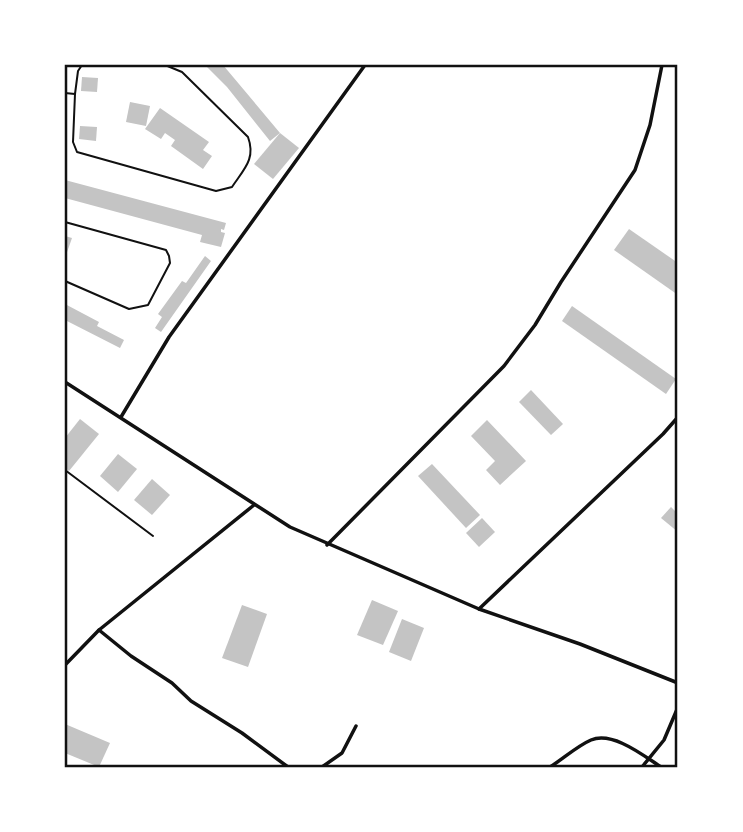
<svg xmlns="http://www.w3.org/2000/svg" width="743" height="832" font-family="'Work Sans',sans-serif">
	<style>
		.building { fill: #c4c4c4 }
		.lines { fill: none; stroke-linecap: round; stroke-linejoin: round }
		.service { stroke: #111; stroke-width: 2 }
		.minor { stroke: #111; stroke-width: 3.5 }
		.neatline { fill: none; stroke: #111; stroke-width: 2.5 }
	</style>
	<rect width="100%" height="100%" fill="#fff"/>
	<g class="building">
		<polygon points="205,65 223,65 280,133 270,141 227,87"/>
		<polygon points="82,77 98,78 97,92 81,91"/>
		<polygon points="130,102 150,106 146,126 126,122"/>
		<polygon points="160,108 209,142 203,150 212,156 203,169 171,146 175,140 165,133 161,139 145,129"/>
		<polygon points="80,126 97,127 96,141 79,139"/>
		<polygon points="280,133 299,148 273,179 254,164"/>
		<polygon points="65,180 226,223 224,230 221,229 221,232 225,233 221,247 200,242 202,235 65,198"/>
		<polygon points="629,229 678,263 678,295 614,250"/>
		<polygon points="65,236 72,238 65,258"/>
		<polygon points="205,256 211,261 161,332 155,328 162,317 158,314 182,281 186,283"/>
		<polygon points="65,304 99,322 97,326 124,340 120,348 65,320"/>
		<polygon points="572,306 676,379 666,394 562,321"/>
		<polygon points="531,390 563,424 551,435 519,402"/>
		<polygon points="80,419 99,434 69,471 65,468 65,438"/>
		<polygon points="487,420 526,461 500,485 486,470 495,461 471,436"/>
		<polygon points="118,454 137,469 118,492 100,476"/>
		<polygon points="432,464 480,515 466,528 418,476"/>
		<polygon points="152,479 170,495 152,515 134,500"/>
		<polygon points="671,507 678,514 678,532 661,518"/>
		<polygon points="482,518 495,532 479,547 466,533"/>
		<polygon points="372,600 398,611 383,645 357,635"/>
		<polygon points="242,605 267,614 248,667 222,658"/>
		<polygon points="402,619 424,628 411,661 389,652"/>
		<polygon points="65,724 110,743 99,767 65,753"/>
	</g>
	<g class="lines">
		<g class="service">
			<polyline points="65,93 75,94 78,71 82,65"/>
			<path d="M75 94 73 142 77 152 216 191 232 187C244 169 256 159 248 137L182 72 165 65"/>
			<polyline points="65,222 166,250 169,256 170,263 148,305 129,309 65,281"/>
			<polyline points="65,470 153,536"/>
		</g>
		<g class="minor">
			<polyline points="65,382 290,527 479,609 580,644 678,683"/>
			<polyline points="121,417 169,337 365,65"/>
			<polyline points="327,545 504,366 535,325 561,282 635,170 650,125 662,65"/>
			<polyline points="479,609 663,434 678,417"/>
			<polyline points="99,630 131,656 172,683 191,701 242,733 288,767"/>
			<polyline points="65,665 99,630 254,505"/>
			<polyline points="322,767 342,753 356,726"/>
			<path d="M550 767C563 759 577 746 591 740 613 731 644 756 661 767"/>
			<polyline points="642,767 664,740 678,707"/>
		</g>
	</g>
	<rect width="743" height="832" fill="none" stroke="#ffffff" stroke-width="133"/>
	<rect x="66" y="66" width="610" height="700" class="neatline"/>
</svg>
